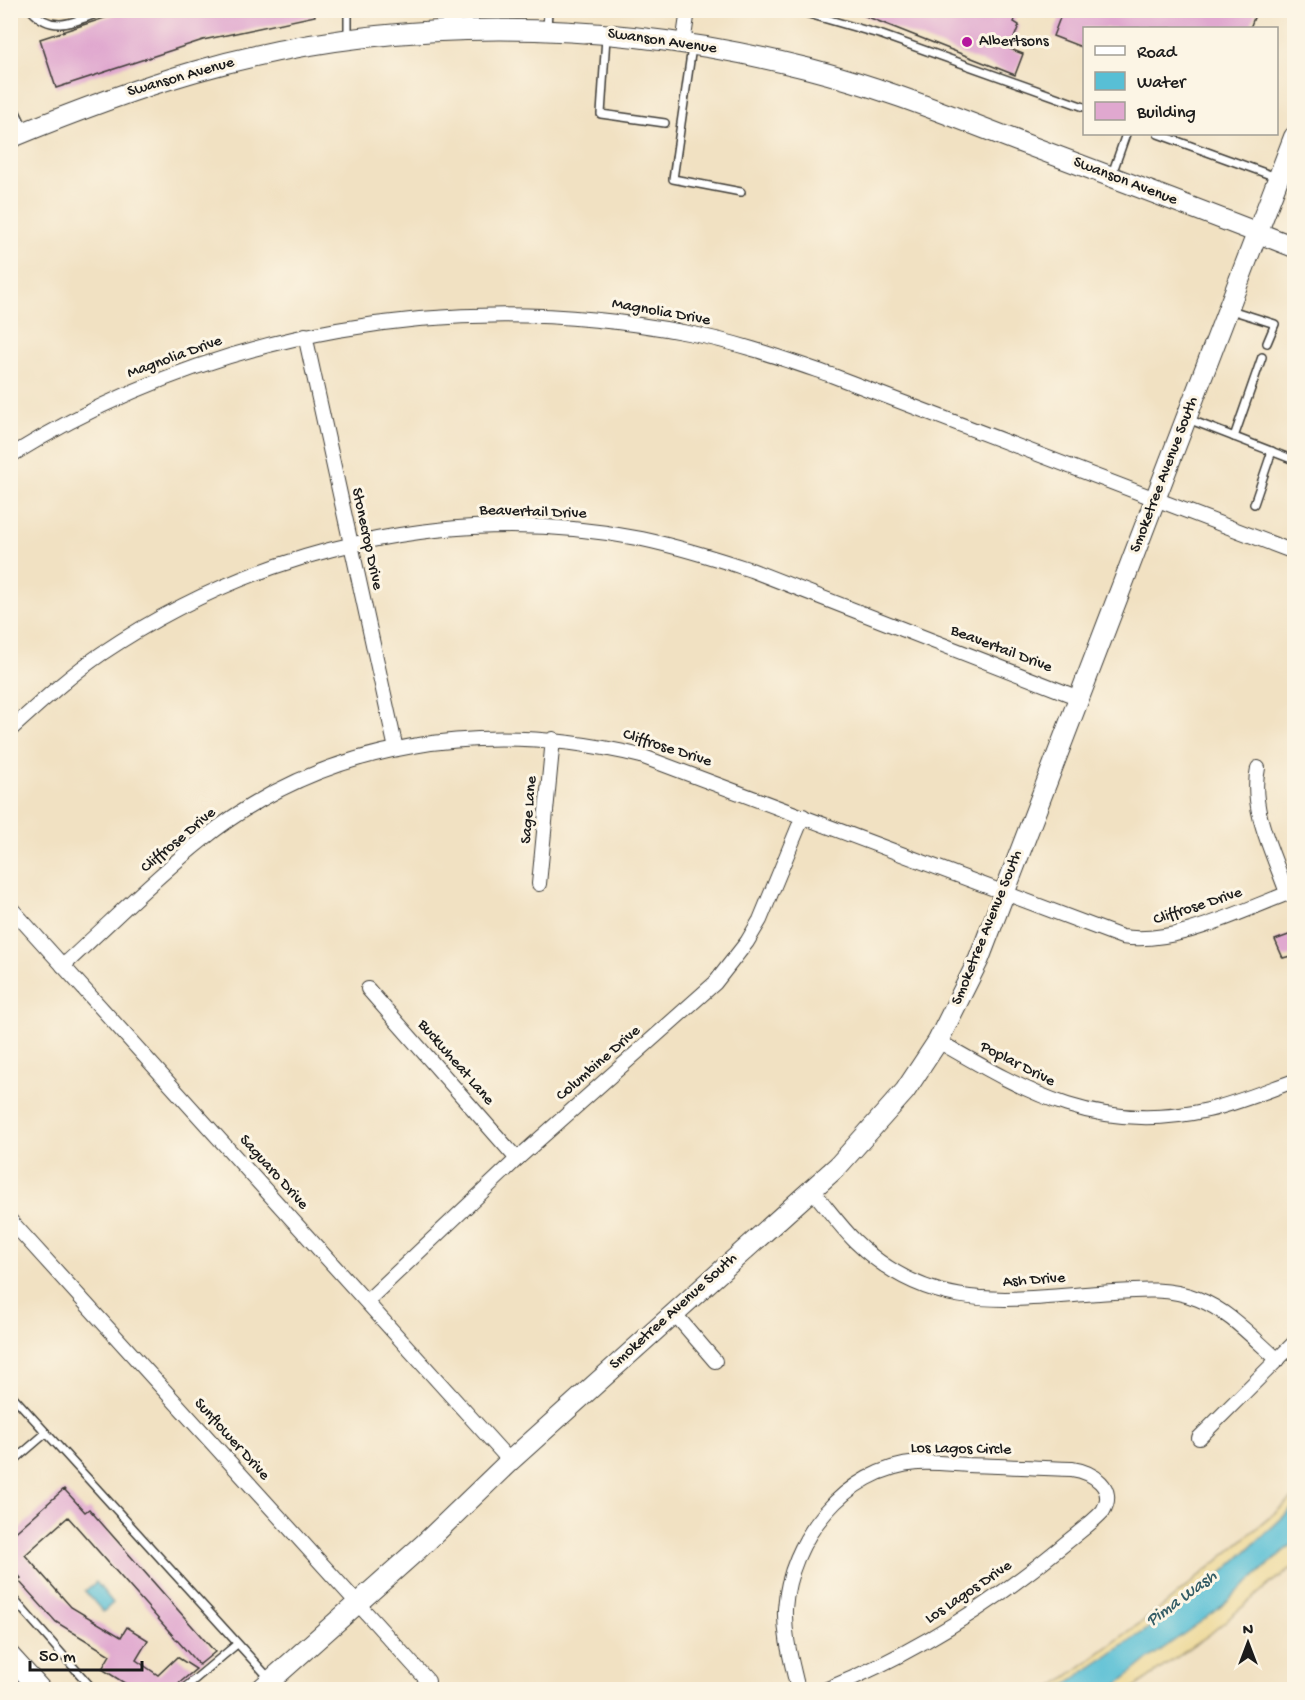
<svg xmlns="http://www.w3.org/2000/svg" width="1305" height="1700" font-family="'Gochi Hand',sans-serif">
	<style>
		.sand { fill: #eeda9e; stroke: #857b5d; stroke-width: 1.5 }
		.water { fill: #58bfd5; stroke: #3a6e78; stroke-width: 1.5 }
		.building { fill: #e0a8cf }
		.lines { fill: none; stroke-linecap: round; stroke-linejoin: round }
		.lane-casing { stroke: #3c3a35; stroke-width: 10 }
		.street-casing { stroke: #3c3a35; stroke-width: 16 }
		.secondary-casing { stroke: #3c3a35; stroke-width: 22 }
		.lane { stroke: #fff; stroke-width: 7 }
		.street { stroke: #fff; stroke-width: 14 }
		.secondary { stroke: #fff; stroke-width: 20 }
		.poi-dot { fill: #b5179e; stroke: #fcf5e5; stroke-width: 2 }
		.labels { text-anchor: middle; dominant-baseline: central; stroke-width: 6; stroke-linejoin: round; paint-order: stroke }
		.street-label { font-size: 16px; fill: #1c1c1c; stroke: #fcf5e5 }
		.poi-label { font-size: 16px; fill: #1c1c1c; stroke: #fcf5e5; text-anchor: start }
		.water-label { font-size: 18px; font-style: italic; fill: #345d66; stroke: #fcf5e5 }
	</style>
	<rect width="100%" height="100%" fill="#fcf5e5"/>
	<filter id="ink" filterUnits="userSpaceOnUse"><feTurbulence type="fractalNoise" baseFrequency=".0167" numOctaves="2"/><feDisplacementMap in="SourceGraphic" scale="12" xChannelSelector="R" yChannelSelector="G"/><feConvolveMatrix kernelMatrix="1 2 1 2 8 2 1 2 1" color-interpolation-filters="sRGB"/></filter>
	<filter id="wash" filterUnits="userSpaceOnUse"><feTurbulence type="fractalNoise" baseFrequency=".008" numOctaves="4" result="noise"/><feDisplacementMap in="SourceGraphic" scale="24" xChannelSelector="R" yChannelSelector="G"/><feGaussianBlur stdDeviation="1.35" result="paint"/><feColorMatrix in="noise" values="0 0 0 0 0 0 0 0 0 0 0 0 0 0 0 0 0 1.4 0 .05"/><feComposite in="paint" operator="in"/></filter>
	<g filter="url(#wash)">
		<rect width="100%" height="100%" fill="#f1e1c2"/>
		<polygon class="sand" points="1294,1497 1294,1567 1272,1582 1210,1634 1132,1689 1049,1690 1166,1604"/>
		<g class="water">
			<polygon points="1294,1507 1294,1542 1216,1611 1147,1660 1112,1689 1059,1689 1201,1593"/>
			<polygon points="96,1582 113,1603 103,1612 85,1591"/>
		</g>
		<g id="blocks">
			<g class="building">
				<polygon points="129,10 314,10 315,16 203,40 56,88 40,39"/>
				<polygon points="850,10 1018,10 1014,22 1019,25 1010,49 1023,54 1015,75"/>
				<polygon points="1063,10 1257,10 1250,28 1084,28 1084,48 1053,36"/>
				<polygon points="1294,933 1294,955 1283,958 1275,940"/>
				<polygon points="64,1489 85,1512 89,1509 215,1652 199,1665 68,1517 25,1555 71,1607 121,1637 127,1627 148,1640 136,1660 158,1675 177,1657 196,1669 172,1689 134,1689 102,1669 110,1655 56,1622 18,1580 21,1578 10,1566 10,1537"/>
			</g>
		</g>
	</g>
	<g filter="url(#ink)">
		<use href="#blocks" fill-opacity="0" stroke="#3c3a35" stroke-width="1.5"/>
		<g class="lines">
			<defs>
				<g id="lane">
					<path d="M31 10C54 36 77 20 106 10"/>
					<polyline points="795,10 882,35 1084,107"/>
					<polyline points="547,29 548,10"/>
					<polyline points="606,37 601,114 665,123"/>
					<polyline points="348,39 348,10"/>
					<polyline points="692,47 673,179 741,192"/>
					<polyline points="10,100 25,130"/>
					<polyline points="1158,134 1276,177"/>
					<polyline points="1112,174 1126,134"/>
					<polyline points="1231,310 1275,324 1267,343"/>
					<polyline points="1188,419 1294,460"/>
					<polyline points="1234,437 1262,357"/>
					<polyline points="1254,504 1272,451"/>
					<polyline points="10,1393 271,1680"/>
					<polyline points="10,1464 46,1433"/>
					<polyline points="10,1595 91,1687 88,1690"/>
					<polyline points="182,1690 237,1644"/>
				</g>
				<g id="street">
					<polyline points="683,44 688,10"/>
					<polyline points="305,335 396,749"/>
					<path d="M10 456C214 329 453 288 688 333 737 342 784 359 831 375L1294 552"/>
					<path d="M10 730C40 703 69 676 101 654 259 547 454 502 642 539 679 547 715 558 751 570L1079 698"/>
					<path d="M1258 768C1249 809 1274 855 1287 893"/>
					<polyline points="539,884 553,739"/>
					<polyline points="10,907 510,1461"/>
					<path d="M63 966C109 924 153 879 202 840 327 739 489 719 641 756L1122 937C1178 945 1242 910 1294 891"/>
					<polyline points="368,989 517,1159"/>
					<path d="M938 1041C1028 1093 1099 1135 1208 1110 1237 1103 1266 1091 1294 1081"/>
					<path d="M811 1189C826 1206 839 1225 855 1241 930 1314 1005 1300 1099 1293 1133 1291 1166 1286 1198 1299 1229 1311 1253 1338 1278 1360"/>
					<polyline points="10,1220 428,1681"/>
					<polyline points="367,1301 517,1159 715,983 747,942 760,920 803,816"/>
					<polyline points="674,1313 715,1361"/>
					<polyline points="1199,1438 1294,1343"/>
					<path d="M798 1690C792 1663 784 1637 785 1609 789 1541 845 1468 918 1463 934 1462 951 1464 968 1465 1003 1466 1038 1468 1072 1469 1093 1472 1117 1488 1103 1511 1091 1524 1075 1535 1061 1547 990 1606 910 1655 825 1690"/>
				</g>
				<g id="secondary">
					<path d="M10 138C71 113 131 90 193 72 391 14 611 18 810 69 884 88 954 117 1025 144 1115 178 1205 212 1294 247"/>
					<polyline points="10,1656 41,1690"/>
					<polyline points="260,1690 424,1544 510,1461 838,1166 905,1091 938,1041 979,959 1294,137"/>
				</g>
			</defs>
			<use href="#lane" class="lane-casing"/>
			<use href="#street" class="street-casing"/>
			<use href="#secondary" class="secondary-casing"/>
			<use href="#lane" class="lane"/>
			<use href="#street" class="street"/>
			<use href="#secondary" class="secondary"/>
		</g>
	</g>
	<circle class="poi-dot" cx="967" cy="42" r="6"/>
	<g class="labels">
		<g class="street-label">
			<text transform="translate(662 42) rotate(8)">Swanson Avenue</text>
			<text transform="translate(181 78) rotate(-16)">Swanson Avenue</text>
			<text transform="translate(1125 182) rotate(21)">Swanson Avenue</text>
			<text transform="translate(661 313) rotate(10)">Magnolia Drive</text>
			<text transform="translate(175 358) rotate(-20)">Magnolia Drive</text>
			<text transform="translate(1165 475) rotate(-69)">Smoketree Avenue South</text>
			<text transform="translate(533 513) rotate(2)">Beavertail Drive</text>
			<text transform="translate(366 539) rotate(78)">Stonecrop Drive</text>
			<text transform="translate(1001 650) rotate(21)">Beavertail Drive</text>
			<text transform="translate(667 749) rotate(18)">Cliffrose Drive</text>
			<text transform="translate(530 810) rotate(-85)">Sage Lane</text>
			<text transform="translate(179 841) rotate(-40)">Cliffrose Drive</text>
			<text transform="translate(1198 907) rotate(-18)">Cliffrose Drive</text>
			<text transform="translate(988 928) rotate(-68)">Smoketree Avenue South</text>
			<text transform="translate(455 1063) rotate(49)">Buckwheat Lane</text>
			<text transform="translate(599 1064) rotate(-41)">Columbine Drive</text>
			<text transform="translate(1017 1065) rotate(27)">Poplar Drive</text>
			<text transform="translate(273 1173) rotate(48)">Saguaro Drive</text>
			<text transform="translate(1034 1281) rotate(-4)">Ash Drive</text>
			<text transform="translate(674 1312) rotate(-42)">Smoketree Avenue South</text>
			<text transform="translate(231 1440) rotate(48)">Sunflower Drive</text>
			<text transform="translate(961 1450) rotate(1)">Los Lagos Circle</text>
			<text transform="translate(969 1593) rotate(-34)">Los Lagos Drive</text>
		</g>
		<g class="poi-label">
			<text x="979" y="42">Albertsons</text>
		</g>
		<g class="water-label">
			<text transform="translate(1182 1599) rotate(-36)">Pima Wash</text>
		</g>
	</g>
	<rect width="1305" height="1700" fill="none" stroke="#fcf5e5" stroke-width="36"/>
	<rect x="1083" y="27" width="195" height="108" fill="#fcf5e5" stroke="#a29e95" stroke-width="1.5"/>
	<rect x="1095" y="46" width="30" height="9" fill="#ffffff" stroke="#a29e95" stroke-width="1.5"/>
	<text x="1137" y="57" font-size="18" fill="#1c1c1c">Road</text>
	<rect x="1095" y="72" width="30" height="18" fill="#58bfd5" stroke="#a29e95" stroke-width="1.5"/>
	<text x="1137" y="87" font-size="18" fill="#1c1c1c">Water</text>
	<rect x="1095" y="102" width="30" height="18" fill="#e0a8cf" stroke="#a29e95" stroke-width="1.5"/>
	<text x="1137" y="117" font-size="18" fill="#1c1c1c">Building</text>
	<g transform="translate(1248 1643)" stroke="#fcf5e5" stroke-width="4.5" paint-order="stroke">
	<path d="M0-4.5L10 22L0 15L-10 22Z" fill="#1c1c1c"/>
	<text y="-9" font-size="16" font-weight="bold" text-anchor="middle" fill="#1c1c1c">N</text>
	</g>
	<path d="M30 1661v9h112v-9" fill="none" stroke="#1c1c1c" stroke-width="3"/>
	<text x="39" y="1661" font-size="18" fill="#1c1c1c" stroke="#fcf5e5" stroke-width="4.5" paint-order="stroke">50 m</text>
</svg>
